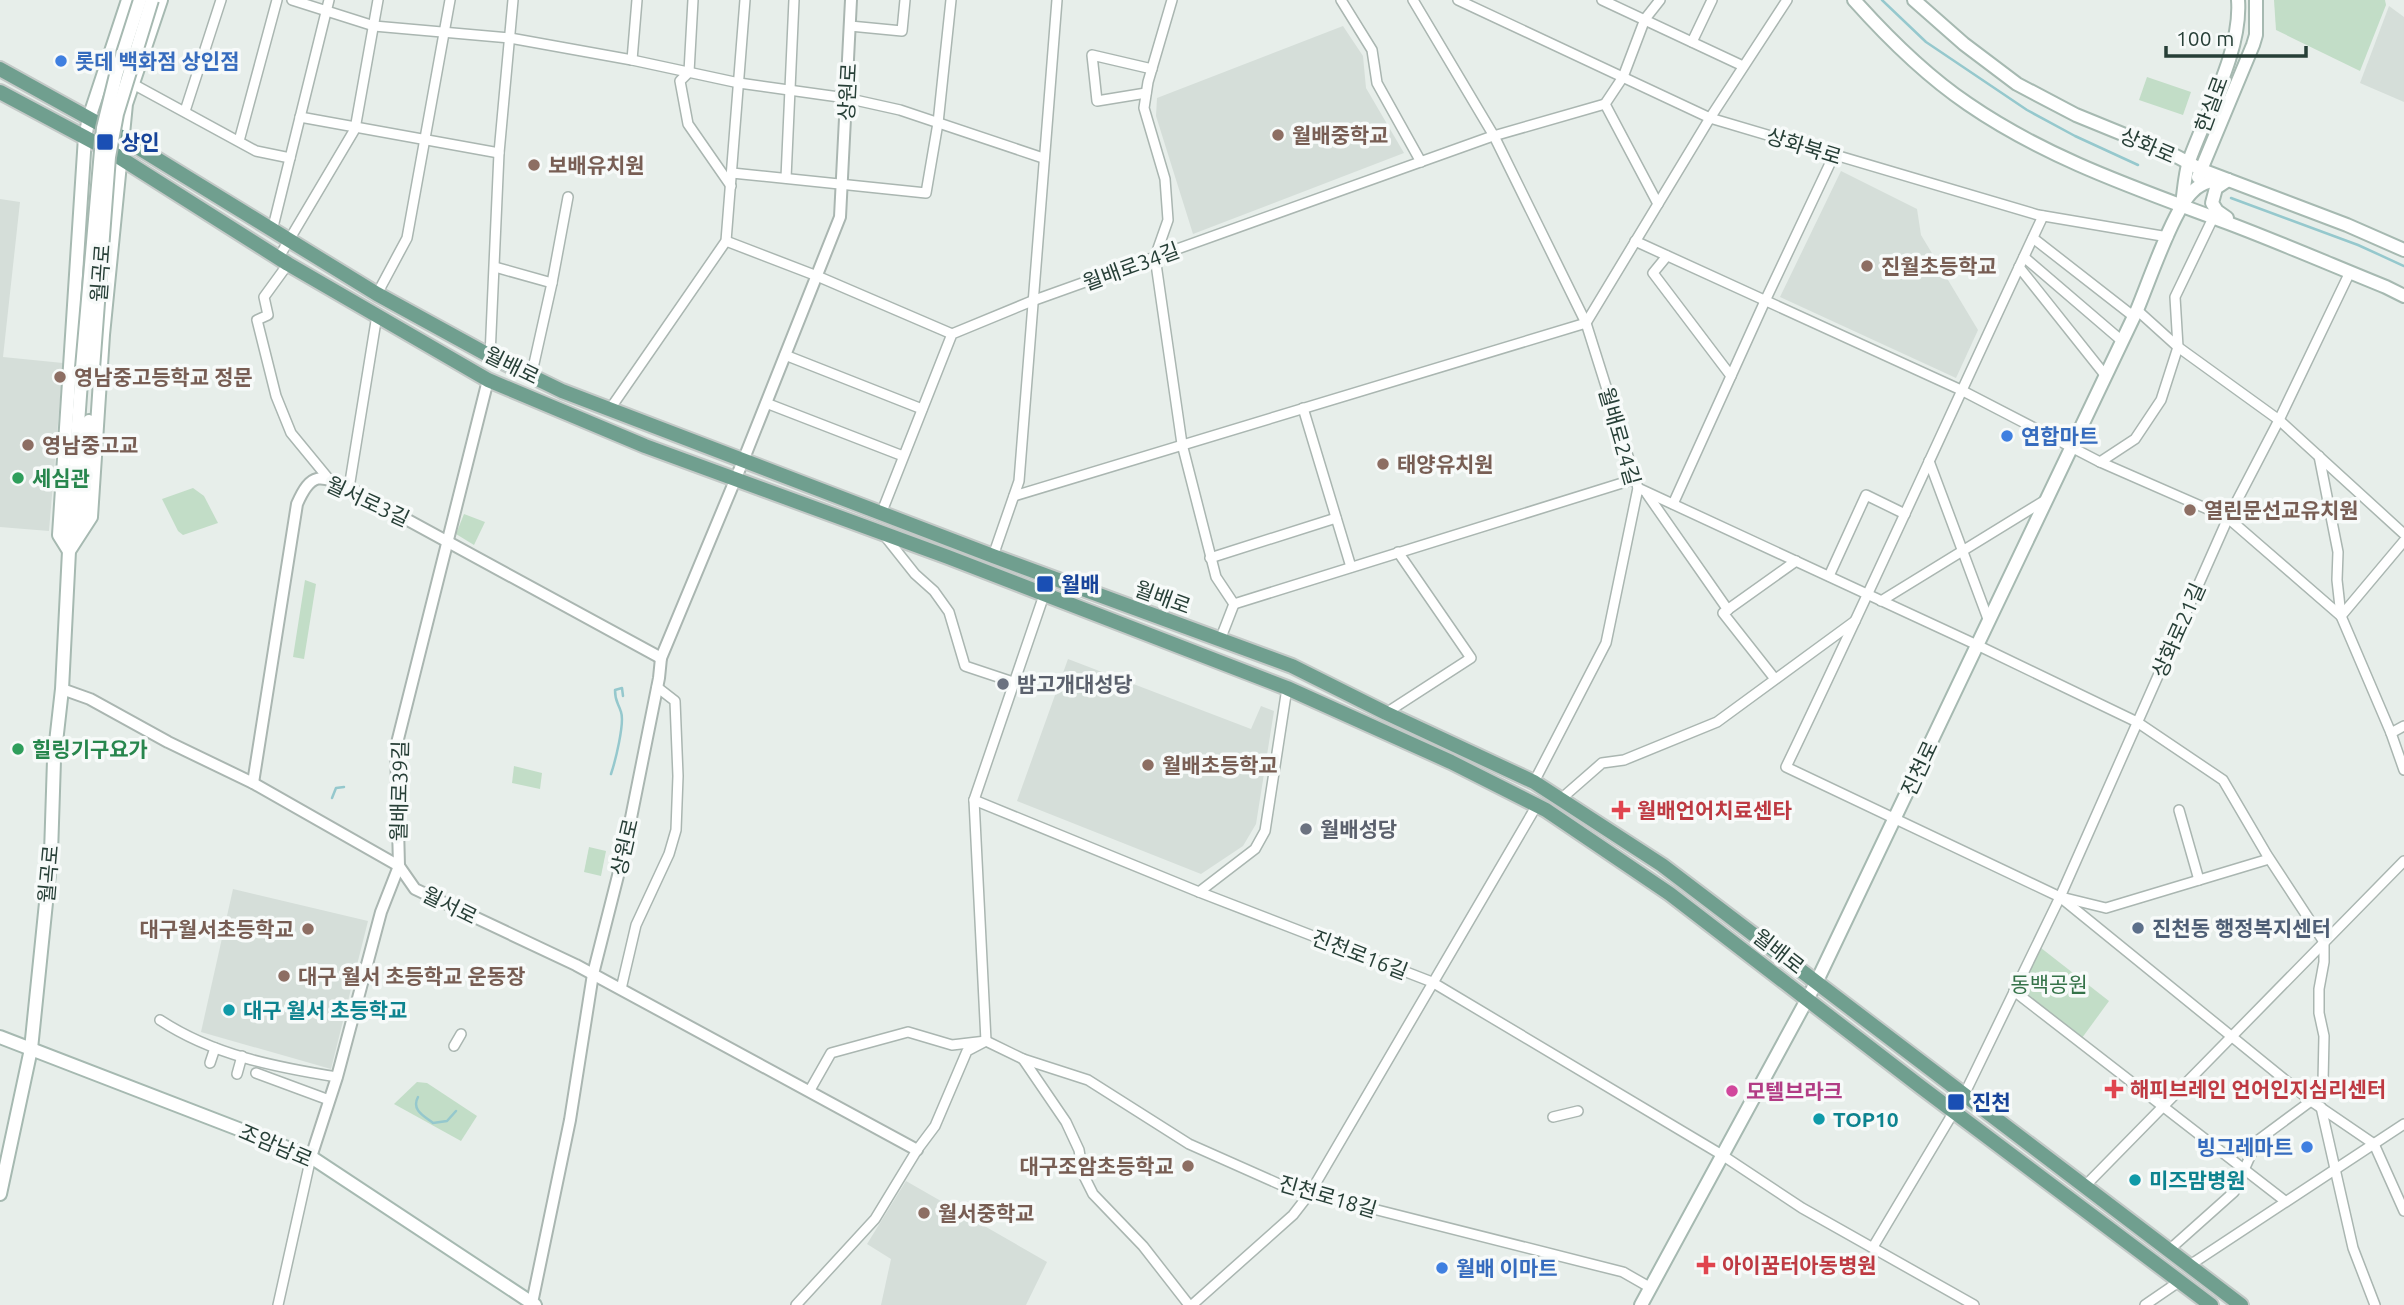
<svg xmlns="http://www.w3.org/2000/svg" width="2404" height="1305" font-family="Ubuntu,'Noto Sans KR',sans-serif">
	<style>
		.built { fill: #d5ded9 }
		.green { fill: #c2ddc7 }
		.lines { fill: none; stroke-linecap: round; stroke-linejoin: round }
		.stream { stroke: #95c8cd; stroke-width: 2.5 }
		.minor-casing { stroke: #aab6b1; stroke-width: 12 }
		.tertiary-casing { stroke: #aab6b1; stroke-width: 14 }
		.secondary-casing { stroke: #a6b9b1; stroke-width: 16 }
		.primary-casing { stroke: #c3c9c7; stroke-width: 18 }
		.minor { stroke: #fff; stroke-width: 9 }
		.tertiary { stroke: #fff; stroke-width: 10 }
		.secondary { stroke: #fff; stroke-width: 12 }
		.primary { stroke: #709f8f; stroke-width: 14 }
		.secondary-bridge-casing { stroke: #a6b9b1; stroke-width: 16; stroke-linecap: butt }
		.secondary-bridge { stroke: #fff; stroke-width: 12 }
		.shop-dot { fill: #3f7fe0; stroke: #f7faf9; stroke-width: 2.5 }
		.education-dot { fill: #8d6e63; stroke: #f7faf9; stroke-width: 2.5 }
		.transit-dot { fill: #1a4fb4; stroke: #f7faf9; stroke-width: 2.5 }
		.leisure-dot { fill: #2e9e5b; stroke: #f7faf9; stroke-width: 2.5 }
		.worship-dot { fill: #6b7280; stroke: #f7faf9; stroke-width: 2.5 }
		.health-dot { fill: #e0444e; stroke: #f7faf9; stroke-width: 2.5 }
		.service-dot { fill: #5c6f8a; stroke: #f7faf9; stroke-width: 2.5 }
		.culture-dot { fill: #0f9aa8; stroke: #f7faf9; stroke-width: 2.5 }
		.hotel-dot { fill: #d1479c; stroke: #f7faf9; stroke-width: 2.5 }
		.labels { text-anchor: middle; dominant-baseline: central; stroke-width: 7; stroke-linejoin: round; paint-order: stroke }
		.shop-label { font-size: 21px; font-weight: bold; fill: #366cbe; stroke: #f7faf9; text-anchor: start }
		.street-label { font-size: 21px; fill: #273f37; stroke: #f7faf9 }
		.education-label { font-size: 21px; font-weight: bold; fill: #785e54; stroke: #f7faf9; text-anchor: start }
		.transit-label { font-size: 21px; font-weight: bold; fill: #164399; stroke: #f7faf9; text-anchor: start }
		.leisure-label { font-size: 21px; font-weight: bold; fill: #27864d; stroke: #f7faf9; text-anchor: start }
		.worship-label { font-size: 21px; font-weight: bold; fill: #5b616d; stroke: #f7faf9; text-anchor: start }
		.health-label { font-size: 21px; font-weight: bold; fill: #be3a42; stroke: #f7faf9; text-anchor: start }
		.service-label { font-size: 21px; font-weight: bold; fill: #4e5e75; stroke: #f7faf9; text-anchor: start }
		.park-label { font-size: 21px; fill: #347248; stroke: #f7faf9 }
		.culture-label { font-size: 21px; font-weight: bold; fill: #0d838f; stroke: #f7faf9; text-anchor: start }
		.hotel-label { font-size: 21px; font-weight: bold; fill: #b23c85; stroke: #f7faf9; text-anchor: start }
	</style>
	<rect width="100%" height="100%" fill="#e7eeea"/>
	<g class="built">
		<polygon points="2389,6 2404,17 2404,102 2360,83"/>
		<polygon points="1343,26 1363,56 1366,88 1404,153 1193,234 1156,116 1157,98"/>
		<polygon points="1841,171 1917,209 1921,235 1978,330 1956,378 1780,297"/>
		<polygon points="0,199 20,202 3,357 63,363 49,531 0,527"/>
		<polygon points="1068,659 1251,729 1261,706 1274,711 1256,824 1243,846 1201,874 1017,801"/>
		<polygon points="233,889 368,921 331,1069 201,1032"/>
		<polygon points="906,1181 1047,1262 1026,1305 881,1305 891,1259 867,1244"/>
	</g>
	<g class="green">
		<polygon points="2274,0 2385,0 2386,5 2360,71 2276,30"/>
		<polygon points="2147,77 2191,92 2183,115 2139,100"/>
		<polygon points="193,488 204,496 218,523 183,535 178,531 162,499"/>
		<polygon points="464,514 485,522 474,545 456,534"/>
		<polygon points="305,580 316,584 304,659 293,657"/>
		<polygon points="514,766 542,773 540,789 512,783"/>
		<polygon points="589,847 606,851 601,876 584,872"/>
		<polygon points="2041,948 2109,1001 2082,1038 2020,990"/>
		<polygon points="417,1082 427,1083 477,1116 461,1141 394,1104"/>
	</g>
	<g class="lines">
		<g class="stream">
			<polyline points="1882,0 1926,42 2027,110 2075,136 2138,165"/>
			<polyline points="2231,198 2358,245 2404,266"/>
			<path d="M611 774C615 762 625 723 621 712 618 702 615 702 615 690L622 688 623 696"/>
			<polyline points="332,798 336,788 344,787"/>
			<path d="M418 1097C411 1110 424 1116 433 1123L447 1121 456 1111"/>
		</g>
		<defs>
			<g id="minor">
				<polyline points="292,0 374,26 510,38 632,60 739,83 846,98 900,110 1043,158"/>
				<polyline points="693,0 689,72 680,81 688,124 731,186"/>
				<polyline points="1172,0 1148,82 1144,108 1165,179 1168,220 1155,257 1182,444 1216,577 1234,604"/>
				<polyline points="1341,0 1372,50 1377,83 1421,162"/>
				<polyline points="1413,0 1494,136 1586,323 1638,488 1606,643 1534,782"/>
				<polyline points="1458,0 1710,118 2038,215 2168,237"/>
				<polyline points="1602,0 1743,66"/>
				<polyline points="850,26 902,31 905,0"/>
				<polyline points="1692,42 1712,0"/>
				<polyline points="632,60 637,0"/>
				<polyline points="133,84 256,151 290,158"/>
				<polyline points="1146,93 1097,101 1092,55 1152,69"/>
				<polyline points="1605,104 1623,77 1645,19 1660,0"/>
				<polyline points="1605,104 1658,204"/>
				<polyline points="185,111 221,0"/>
				<polyline points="300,117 499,153"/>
				<polyline points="239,141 277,0"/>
				<polyline points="732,173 926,193 938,123 951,0"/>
				<polyline points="786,178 794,0"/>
				<path d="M2043 216C1957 399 1874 584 1786 767L2060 897 2311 1101 2374 1144 2404 1211"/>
				<polyline points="272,231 329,0"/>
				<polyline points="2033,238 2133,316"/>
				<polyline points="726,241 817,276 952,334"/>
				<polyline points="1635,241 1961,390 2100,462 2228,518 2341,616 2391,733 2404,770"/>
				<polyline points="1667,256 1653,273 1731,376"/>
				<polyline points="279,257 355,129 378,0"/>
				<polyline points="2024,257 2122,341"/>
				<polyline points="288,264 264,297 268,315 257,320 276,396 291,433 328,478"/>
				<polyline points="495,267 552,283"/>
				<polyline points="2019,267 2105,375"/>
				<polyline points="377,294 407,238 450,0"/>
				<polyline points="2137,310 2178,347 2279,420 2404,534"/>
				<polyline points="785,355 922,409"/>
				<polyline points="490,356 499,153 513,0"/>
				<polyline points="531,377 552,283 568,197"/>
				<polyline points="766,403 903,456"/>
				<polyline points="1303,408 1351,567"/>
				<polyline points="610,409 726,241 745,0"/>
				<polyline points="2319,456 2338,552 2337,580 2341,616"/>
				<polyline points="1929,461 1988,619"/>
				<polyline points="2100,462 2135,439 2161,400 2178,347 2175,297 2213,218"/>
				<polyline points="349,488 377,315"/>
				<polyline points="1638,488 1977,645 2137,722 2223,780 2267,855 2324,942 2324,962 2319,989 2319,1013 2324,1036 2323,1082 2320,1097 2311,1101 2257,1141 2234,1192 2169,1250"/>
				<polyline points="1647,494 1728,610"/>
				<polyline points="1014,496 1586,323 1710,118 1787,0"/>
				<polyline points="1673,504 1765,301 1834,155"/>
				<polyline points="881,514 952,334 1032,301 1490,137 1605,104"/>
				<polyline points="884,535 915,574 934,591 949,612 965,666 1013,682"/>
				<polyline points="993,556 1019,481 1057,0"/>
				<polyline points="1210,558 1336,518"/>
				<polyline points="1829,576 1866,495 1905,514"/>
				<polyline points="1881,601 2047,499"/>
				<polyline points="1234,604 1635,479"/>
				<polyline points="2341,616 2404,541"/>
				<polyline points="1220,640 1234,604"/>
				<polyline points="1775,679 1723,613 1796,561"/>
				<polyline points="1386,713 1471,658 1398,552"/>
				<polyline points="2391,733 2404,726"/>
				<polyline points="1562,798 1602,763 1624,760 1717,722 1855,621"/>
				<polyline points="974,800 1199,892 1432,982 1722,1155 1802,1208 1974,1305"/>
				<polyline points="2179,810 2199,880"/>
				<polyline points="1199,892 1255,849 1265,831 1287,688"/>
				<polyline points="2065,898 2106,908 2269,859"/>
				<polyline points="621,989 636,925 669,854 676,830 678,776 675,701 657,687"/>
				<polyline points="2014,991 2285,1201"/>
				<path d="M160 1020C213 1055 275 1067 337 1077"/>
				<polyline points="454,1046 461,1034"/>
				<polyline points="1023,1059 1066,1122 1079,1150 1083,1174 1093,1194 1143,1246 1189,1305"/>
				<polyline points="210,1063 215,1048"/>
				<polyline points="256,1073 329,1100"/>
				<polyline points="237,1074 242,1056"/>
				<polyline points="810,1090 831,1053 908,1032 952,1045 986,1041 1023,1059 1088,1080 1189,1144 1297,1192 1310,1193 1623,1272 1651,1288"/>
				<polyline points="2321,1107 2353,1248 2375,1305"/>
				<polyline points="1553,1117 1578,1111"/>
				<polyline points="2085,1186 2404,861"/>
				<polyline points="1873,1247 1965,1093 2060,897 2228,518 2279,420 2350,272"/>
				<polyline points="2190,1265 2404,1124"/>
				<polyline points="278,1305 311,1157"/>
				<polyline points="796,1305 875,1219 917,1150 935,1126 967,1051 986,1041 974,800 1044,595"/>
				<polyline points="1192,1305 1293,1215 1310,1193 1537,805"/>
				<polyline points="2145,1305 2180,1281"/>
			</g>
			<g id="tertiary">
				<polyline points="62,689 90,699 168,742 253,783 399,866 415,889 576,965 917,1150"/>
				<path d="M253 783 297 504C311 472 320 474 349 488L661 658"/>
				<polyline points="311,1157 337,1077 381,912 399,866 396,747 488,380"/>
				<polyline points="532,1303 570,1120 593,974 625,848 659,678 661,658 743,461 840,217 851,0"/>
			</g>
			<g id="secondary">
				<path d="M1854 0C1888 38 1925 75 1968 104 2048 159 2138 189 2228 223 2281 243 2334 266 2386 287L2404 296"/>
				<polyline points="1914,0 1964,44 2017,84 2076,115 2174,155 2202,170 2347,225 2404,250"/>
				<polyline points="2198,177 2253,45 2256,35 2256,0"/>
				<path d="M2182 204C2184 190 2185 174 2189 161 2206 113 2242 51 2238 0"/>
				<polyline points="2227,218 2217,211 2212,203 2216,188 2228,180"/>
				<polyline points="76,531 81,518 89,421"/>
				<polyline points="69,549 82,368"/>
				<polyline points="69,551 59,535 85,137 89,118 128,0"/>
				<polyline points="0,1037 311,1157 535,1305"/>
				<polyline points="0,1194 31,1049 51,854 54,760 62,689 69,551 91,517 103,335 126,104 161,0"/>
				<path d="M1641 1305 1816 983 2137 310C2148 284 2174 208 2193 191 2203 181 2214 180 2228 180"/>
			</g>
			<g id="primary">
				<polyline points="0,69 103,126 377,294 490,356 562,391 993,556 1292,666 1386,713 1534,782 1662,865 2241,1305"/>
				<polyline points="0,92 103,147 288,264 488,380 645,446 948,557 1287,688 1451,762 1546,810 1670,894 1921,1087 2211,1305"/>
			</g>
		</defs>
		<use href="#minor" class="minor-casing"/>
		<use href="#tertiary" class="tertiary-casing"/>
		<use href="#secondary" class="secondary-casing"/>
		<use href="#primary" class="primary-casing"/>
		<use href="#minor" class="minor"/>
		<use href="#tertiary" class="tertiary"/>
		<use href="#secondary" class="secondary"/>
		<use href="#primary" class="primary"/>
		<defs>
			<g id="secondary-bridge">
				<polyline points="82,368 103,128 116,75 140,0"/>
				<polyline points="93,369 109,157 117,114 152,0"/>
			</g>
		</defs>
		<use href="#secondary-bridge" class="secondary-bridge-casing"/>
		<use href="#secondary-bridge" class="secondary-bridge"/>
	</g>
	<g class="shop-dot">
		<circle cx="61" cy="61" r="7"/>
		<circle cx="2007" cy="436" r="7"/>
		<circle cx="2307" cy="1147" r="7"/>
		<circle cx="1442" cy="1268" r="7"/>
	</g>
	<g class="education-dot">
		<circle cx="1278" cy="135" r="7"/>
		<circle cx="534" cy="165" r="7"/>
		<circle cx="1867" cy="266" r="7"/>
		<circle cx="60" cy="377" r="7"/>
		<circle cx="28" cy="445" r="7"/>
		<circle cx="1383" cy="464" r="7"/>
		<circle cx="2190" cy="510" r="7"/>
		<circle cx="1148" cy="765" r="7"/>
		<circle cx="308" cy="929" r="7"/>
		<circle cx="284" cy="976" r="7"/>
		<circle cx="1188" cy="1166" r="7"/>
		<circle cx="924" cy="1213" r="7"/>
	</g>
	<g class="transit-dot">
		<rect x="96" y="133" width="18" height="18" rx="3.5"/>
		<rect x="1036" y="575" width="18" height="18" rx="3.5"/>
		<rect x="1947" y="1093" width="18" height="18" rx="3.5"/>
	</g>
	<g class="leisure-dot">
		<circle cx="18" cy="478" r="7"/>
		<circle cx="18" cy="749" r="7"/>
	</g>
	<g class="worship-dot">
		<circle cx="1003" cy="684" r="7"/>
		<circle cx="1306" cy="829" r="7"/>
	</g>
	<g class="health-dot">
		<path d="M1617.5 799.5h7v7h7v7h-7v7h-7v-7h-7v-7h7z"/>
		<path d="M2110.5 1078.5h7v7h7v7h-7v7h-7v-7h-7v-7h7z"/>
		<path d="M1702.5 1254.5h7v7h7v7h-7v7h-7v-7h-7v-7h7z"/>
	</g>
	<circle class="service-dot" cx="2138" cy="928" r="7"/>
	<g class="culture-dot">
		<circle cx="229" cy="1010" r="7"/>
		<circle cx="1819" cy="1119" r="7"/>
		<circle cx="2135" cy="1180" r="7"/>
	</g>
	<circle class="hotel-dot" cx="1732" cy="1091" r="7"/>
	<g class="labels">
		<g class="shop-label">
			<text x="75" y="61">롯데 백화점 상인점</text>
			<text x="2021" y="436">연합마트</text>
			<text x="2293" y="1147" text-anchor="end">빙그레마트</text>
			<text x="1456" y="1268">월배 이마트</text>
		</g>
		<g class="street-label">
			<text transform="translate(847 92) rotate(-87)">상원로</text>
			<text transform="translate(2211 104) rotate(-70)">한실로</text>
			<text transform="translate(2148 145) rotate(23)">상화로</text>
			<text transform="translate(1804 146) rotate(17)">상화북로</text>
			<text transform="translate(1131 266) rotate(-20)">월배로34길</text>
			<text transform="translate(100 273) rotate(-86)">월곡로</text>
			<text transform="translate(512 365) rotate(26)">월배로</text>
			<text transform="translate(1620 436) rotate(74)">월배로24길</text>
			<text transform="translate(368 501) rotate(25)">월서로3길</text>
			<text transform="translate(1163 597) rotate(20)">월배로</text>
			<text transform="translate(2178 630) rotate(-66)">상화로21길</text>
			<text transform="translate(1919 768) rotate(-65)">진천로</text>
			<text transform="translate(399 791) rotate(-89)">월배로39길</text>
			<text transform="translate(624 847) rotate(-77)">상원로</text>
			<text transform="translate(48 874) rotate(-85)">월곡로</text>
			<text transform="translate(450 905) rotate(26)">월서로</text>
			<text transform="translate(1779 951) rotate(38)">월배로</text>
			<text transform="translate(1360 954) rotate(21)">진천로16길</text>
			<text transform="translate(276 1145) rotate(23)">조암남로</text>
			<text transform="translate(1328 1196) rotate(16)">진천로18길</text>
		</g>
		<g class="education-label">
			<text x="1292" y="135">월배중학교</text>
			<text x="548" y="165">보배유치원</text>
			<text x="1881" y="266">진월초등학교</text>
			<text x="74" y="377">영남중고등학교 정문</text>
			<text x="42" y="445">영남중고교</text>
			<text x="1397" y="464">태양유치원</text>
			<text x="2204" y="510">열린문선교유치원</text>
			<text x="1162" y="765">월배초등학교</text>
			<text x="294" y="929" text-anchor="end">대구월서초등학교</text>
			<text x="298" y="976">대구 월서 초등학교 운동장</text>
			<text x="1174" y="1166" text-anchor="end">대구조암초등학교</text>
			<text x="938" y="1213">월서중학교</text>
		</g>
		<g class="transit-label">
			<text x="121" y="142">상인</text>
			<text x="1061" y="584">월배</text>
			<text x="1972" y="1102">진천</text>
		</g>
		<g class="leisure-label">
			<text x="32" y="478">세심관</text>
			<text x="32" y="749">힐링기구요가</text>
		</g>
		<g class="worship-label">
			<text x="1017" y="684">밤고개대성당</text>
			<text x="1320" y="829">월배성당</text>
		</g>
		<g class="health-label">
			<text x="1637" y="810">월배언어치료센타</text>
			<text x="2130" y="1089">해피브레인 언어인지심리센터</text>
			<text x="1722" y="1265">아이꿈터아동병원</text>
		</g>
		<g class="service-label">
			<text x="2152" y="928">진천동 행정복지센터</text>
		</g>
		<g class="park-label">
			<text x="2049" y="984">동백공원</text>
		</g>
		<g class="culture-label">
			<text x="243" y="1010">대구 월서 초등학교</text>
			<text x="1833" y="1119">TOP10</text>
			<text x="2149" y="1180">미즈맘병원</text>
		</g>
		<g class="hotel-label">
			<text x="1746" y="1091">모텔브라크</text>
		</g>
	</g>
	<path d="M2166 46v10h140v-10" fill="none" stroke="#273f37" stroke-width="3.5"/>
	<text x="2176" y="46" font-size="21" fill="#273f37" stroke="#f7faf9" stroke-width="5" paint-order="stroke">100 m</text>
</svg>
